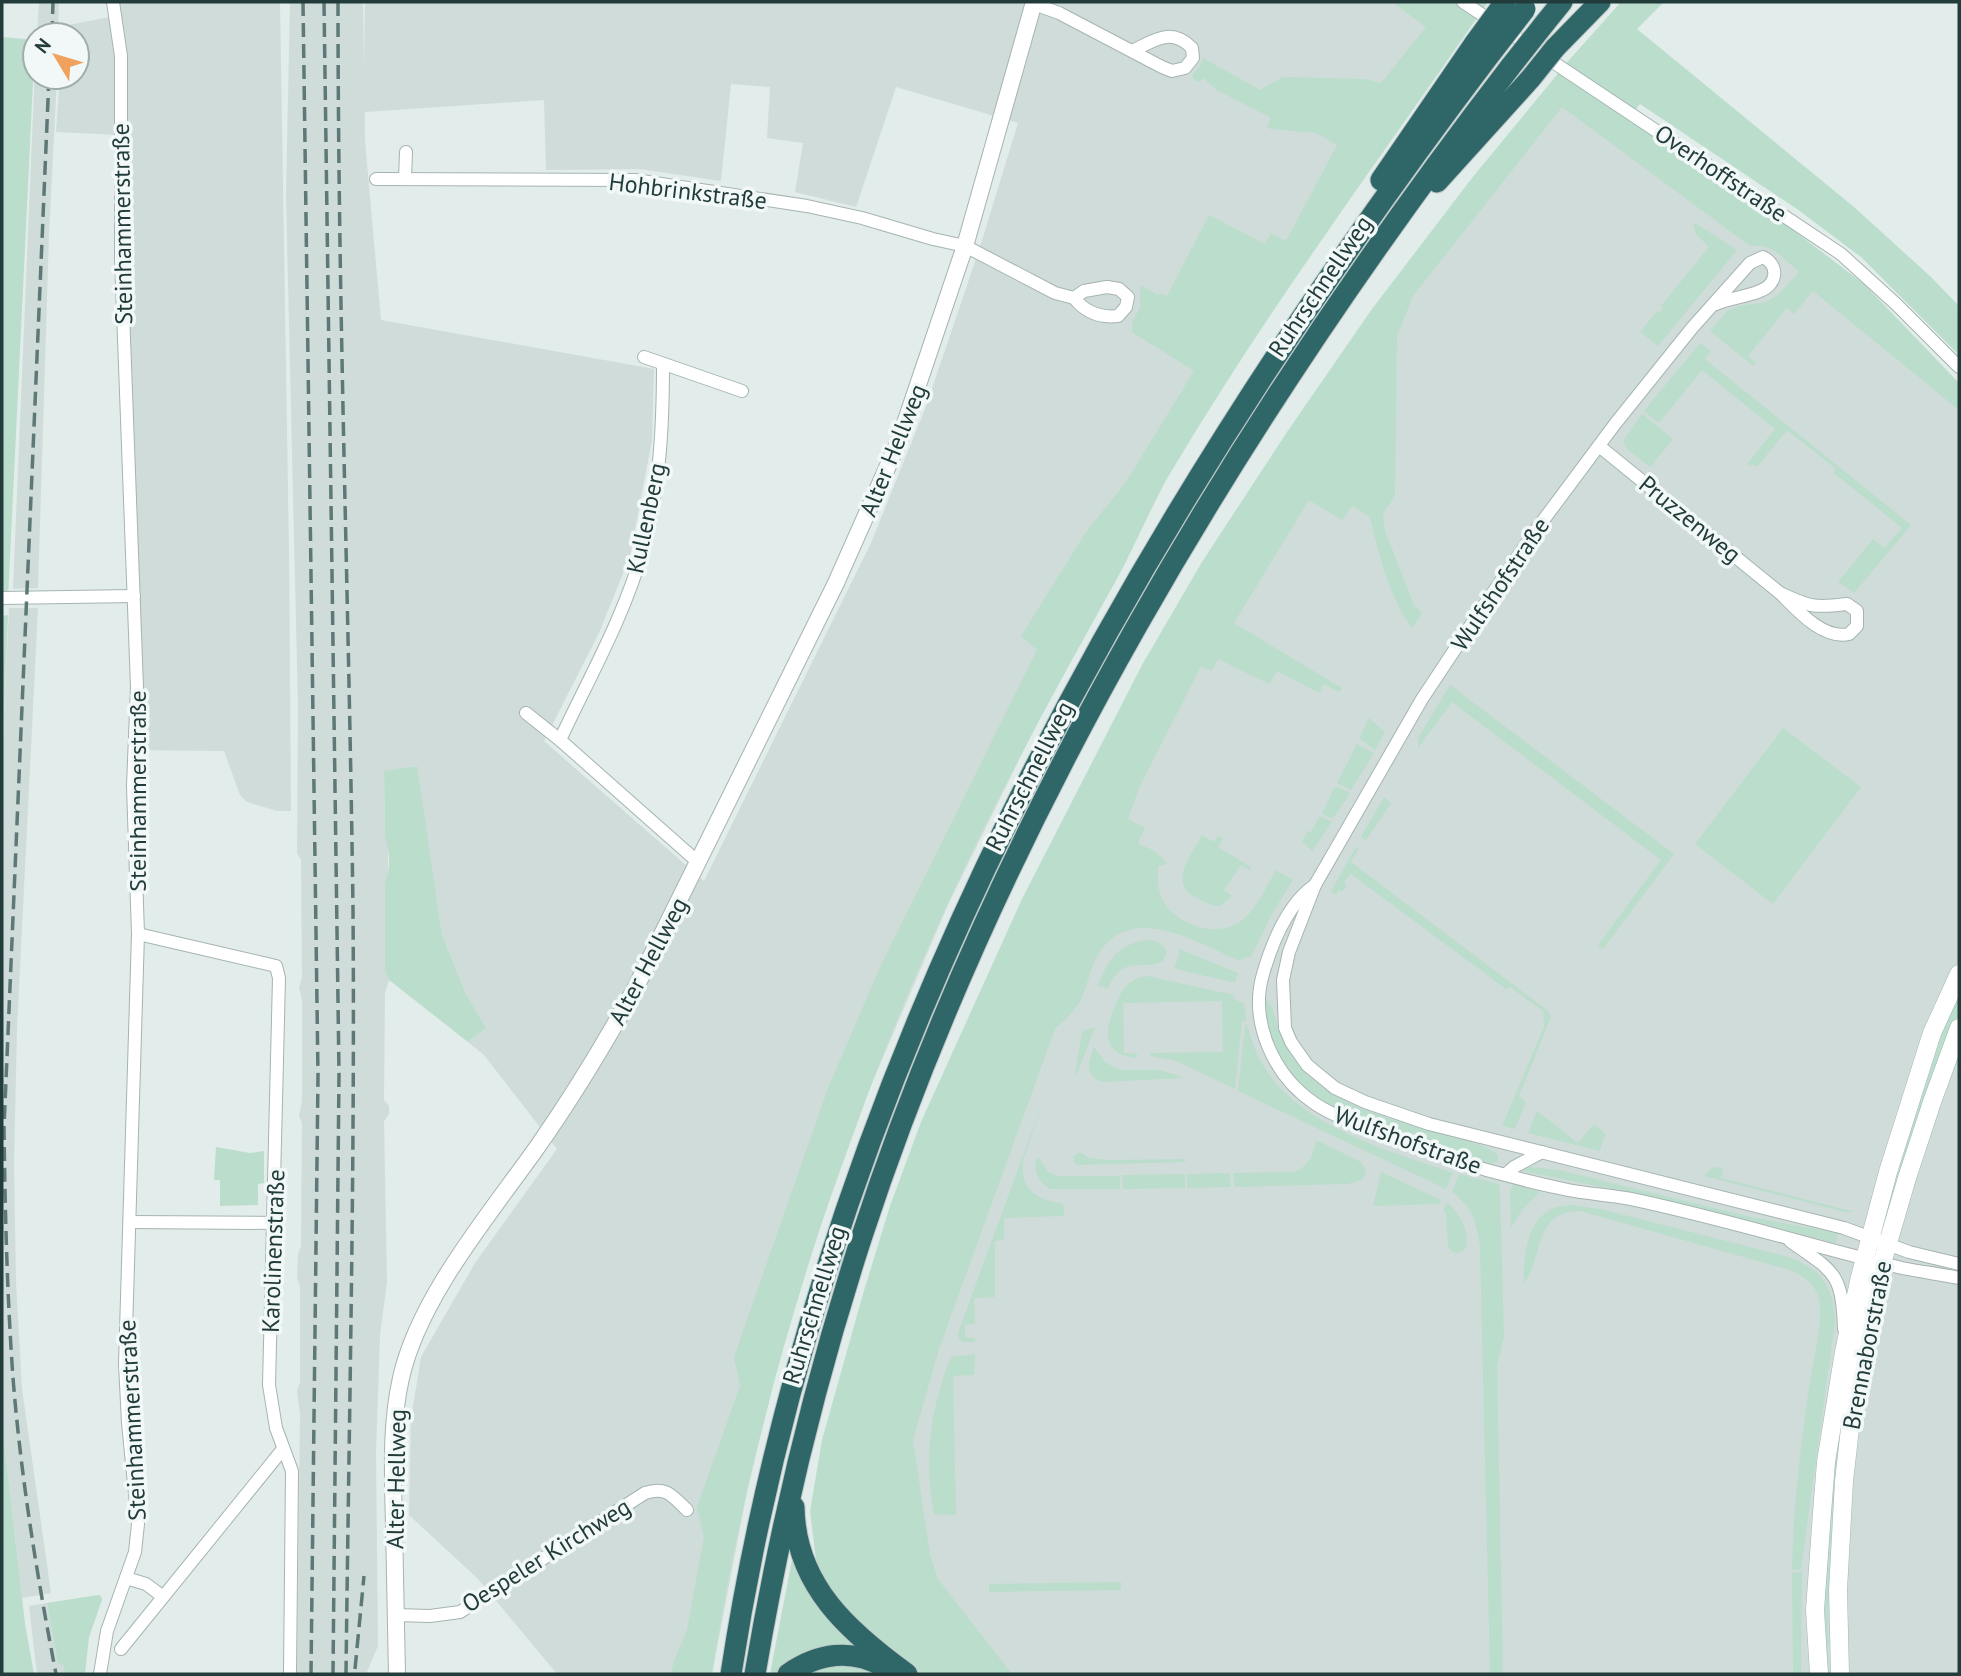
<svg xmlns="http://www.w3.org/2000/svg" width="1961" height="1676" font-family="'PT Sans',sans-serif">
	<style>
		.built { fill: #d0dcd9; fill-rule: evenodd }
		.green { fill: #bdc }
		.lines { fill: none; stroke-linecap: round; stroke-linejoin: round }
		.minor-casing { stroke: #a5b4b2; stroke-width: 14 }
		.tertiary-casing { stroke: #a5b4b2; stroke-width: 18 }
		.secondary-casing { stroke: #a0b7b4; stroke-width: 19 }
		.motorway-casing { stroke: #c1c8c8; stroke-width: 23 }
		.minor { stroke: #fff; stroke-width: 12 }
		.tertiary { stroke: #fff; stroke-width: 16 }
		.secondary { stroke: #fff; stroke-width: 18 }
		.motorway { stroke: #2f6768; stroke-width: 21 }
		.rail { stroke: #5d7877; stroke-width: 3.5; stroke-dasharray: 14 7; stroke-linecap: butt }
		.motorway-bridge-casing { stroke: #c1c8c8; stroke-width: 23; stroke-linecap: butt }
		.motorway-bridge { stroke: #2f6768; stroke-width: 21 }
		.labels { text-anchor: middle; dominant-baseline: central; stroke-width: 7; stroke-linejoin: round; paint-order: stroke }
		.street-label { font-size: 24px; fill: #223c3b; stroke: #f2f8f7 }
	</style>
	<rect width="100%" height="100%" fill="#e2ecea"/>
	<g class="built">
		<polygon points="39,2 59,2 58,35 37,35"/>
		<polygon points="113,2 280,2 289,552 291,811 277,811 247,802 240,795 224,751 135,750 121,135 56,132 60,77 77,77 77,35 62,35 63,26 115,16"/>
		<path d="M290 2H363L364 68 365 2H1478L1254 338 1171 470 1123 567 1036 725 947 907 870 1088 817 1235 778 1365 747 1492 712 1674H557L478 1579 409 1515 411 1419 421 1357 475 1263 557 1149 484 1055 468 1042 486 1028 466 994 442 935 416 766 384 772 385 837 388 844V874L385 882V971L389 980 385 993 384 1100 389 1106V1114L384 1121 387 1282 380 1335 376 1453 378 1646 366 1674H297L300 1414 297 1391 300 1383V1285L297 1278 298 1255 301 1246 302 1123 299 1116 302 1101V1001L299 987 302 978 301 860 297 853 298 707 286 196ZM731 84 770 87 767 138 803 143 795 192 856 207 896 87 1018 123 980 247 925 409 871 543 704 881 544 741 599 633 630 556 652 440 654 369 381 320 365 141V112L544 100 546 170 640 169 721 181Z"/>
		<polygon points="35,67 35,77 57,77 49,234 38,588 13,589"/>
		<polygon points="1563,100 1776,243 1959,388 1959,966 1925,1045 1951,1056 1959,1036 1959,1674 996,1674 930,1587 909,1443 938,1341 1095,875 1182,693 1409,296"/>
		<polygon points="9,608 38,608 17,1028 14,1164 16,1282 22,1389 51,1593 22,1598 2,1424 2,760"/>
		<polygon points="47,1603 58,1664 63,1663 65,1674 37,1674 29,1606"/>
	</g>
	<g class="green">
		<path d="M1392 2H1488C1382 156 1270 306 1174 467 1152 501 1138 540 1119 575 1058 684 998 794 946 907 835 1151 753 1409 712 1674H671L674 1661 687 1630 704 1537 697 1507 740 1386 734 1357 828 1088 881 965 1037 650 1021 636 1086 532 1126 482 1194 371 1132 332V323L1140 307V285L1158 295 1160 293 1167 296 1209 215 1265 244 1271 233 1286 241 1337 145 1316 133 1271 129 1267 127 1271 118 1217 90 1203 78 1199 82 1194 80 1192 75 1200 66 1203 58 1260 90 1283 77 1365 79 1381 83 1426 27Z"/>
		<path d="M1621 2H1664L1637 29 1854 207 1931 277 1959 306V355L1861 257 1797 209 1640 104 1628 120 1781 221 1864 284 1959 383V410L1813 291 1794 314 1787 308 1748 356 1756 362 1753 366 1710 331 1726 312 1738 306 1766 302 1779 294 1799 272C1782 258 1774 244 1750 246L1562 107 1413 296 1397 336 1395 496 1383 513 1385 531 1414 605 1422 613 1412 629C1389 595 1379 556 1370 517L1352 506 1342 520 1309 500 1234 623 1342 688 1339 692 1324 684 1319 693 1277 671 1269 684 1218 659 1212 671 1201 666 1139 788 1128 819 1145 828 1138 843C1149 849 1161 852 1166 864L1158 866C1158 877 1157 889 1162 899 1175 924 1213 938 1238 923 1255 913 1266 887 1276 870L1293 880 1273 912 1251 957 1242 958 1240 961C1195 942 1127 898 1095 960 1089 973 1087 988 1080 1001 1075 1011 1063 1021 1055 1029L939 1349 913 1440 930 1555 938 1579 1012 1674H919L857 1624 835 1600 816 1560 810 1511 822 1440 863 1294 890 1206 921 1122 1022 899 1142 665 1202 562 1287 432 1372 309 1472 178 1570 59Z"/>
		<polygon points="2,37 35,40 8,598 2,598"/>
		<polygon points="1695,223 1737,250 1658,346 1640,332 1657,311 1660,313 1663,308 1661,306 1709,247 1696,234 1693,225"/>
		<polygon points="1700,343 1711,351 1705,359 1911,525 1854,593 1838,582 1873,539 1884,548 1902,528 1834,473 1836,469 1787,430 1757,467 1752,464 1749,466 1747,464 1775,429 1702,370 1659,423 1644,411"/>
		<polygon points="1642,414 1673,439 1650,467 1627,449 1623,441"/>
		<polygon points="8,615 2,759 2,616"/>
		<polygon points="1450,685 1674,854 1603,949 1598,945 1661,860 1452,702 1418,748 1418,738"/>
		<polygon points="1369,718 1385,732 1375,750 1359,738"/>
		<polygon points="1783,728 1861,787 1773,904 1695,844"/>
		<polygon points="1357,744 1374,753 1351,790 1337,783"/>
		<path d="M417 766 442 935 466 994 486 1028 468 1042 389 980 385 971V882C391 869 390 850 385 837L384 771Z"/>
		<polygon points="1335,786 1350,793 1335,816 1330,818 1322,813"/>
		<polygon points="1384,797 1391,803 1366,840 1361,837"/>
		<polygon points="1320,816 1332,822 1312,851 1302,841 1308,831 1311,832"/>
		<path d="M1202 835 1214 842 1218 836 1223 839 1218 847 1251 867 1249 870 1241 865 1224 890 1232 896 1220 906C1210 906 1204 902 1195 897 1168 882 1192 854 1202 835Z"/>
		<polygon points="1356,847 1359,848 1351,862 1548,1011 1551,1017 1519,1096 1526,1102 1515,1129 1502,1126 1544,1027 1543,1011 1509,986 1506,989 1351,874 1344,882 1347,885 1342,892 1339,890 1335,895 1331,891"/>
		<path d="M1147 940C1156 941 1162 942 1167 951L1163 961C1140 972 1125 953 1108 988L1098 986C1107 961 1118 944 1147 940Z"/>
		<polygon points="1179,949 1238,973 1235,983 1176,969 1174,968 1179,956"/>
		<path d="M1147 976 1234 995 1233 999 1244 1003 1246 1021H1242L1235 1089 1176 1061 1150 1056V1053L1223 1052 1222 1001 1123 1003 1124 1053 1137 1054V1056L1135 1058C1108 1053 1103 1039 1112 1014 1119 995 1125 979 1147 976Z"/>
		<polygon points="1959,988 1959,1014 1940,1058 1881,1234 1911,1127 1947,1018"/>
		<path d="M1266 999C1275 1007 1275 1021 1280 1033 1288 1054 1303 1074 1322 1087 1358 1111 1402 1122 1443 1134 1462 1140 1482 1142 1498 1155V1161L1493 1164C1439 1148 1333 1119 1295 1079 1275 1057 1265 1028 1266 999Z"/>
		<path d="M1245 1025H1247C1252 1039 1255 1053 1263 1065 1298 1126 1390 1151 1453 1173L1446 1189 1238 1091Z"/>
		<polygon points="1095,1027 1077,1075 1075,1074 1082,1031"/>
		<path d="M1094 1047 1105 1062 1114 1067 1123 1070H1160L1185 1078 1103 1082C1084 1076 1088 1062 1094 1047Z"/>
		<path d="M1047 1090 1023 1160C1020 1189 1035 1199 1061 1203L1064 1207V1216L1004 1218V1240L995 1241V1297L974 1298 975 1324 965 1325V1337L975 1338V1342H964L958 1338V1333Z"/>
		<polygon points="1537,1111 1578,1143 1594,1124 1605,1134 1600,1151 1528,1133"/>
		<path d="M1316 1140 1361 1162 1366 1171 1362 1180 1348 1184 1235 1187 1233 1173 1294 1172C1310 1166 1313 1154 1316 1140Z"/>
		<polygon points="216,1147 250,1153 264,1151 264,1183 258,1184 258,1205 220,1206 220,1180 214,1180"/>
		<polygon points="1080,1152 1089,1158 1109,1160 1185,1159 1185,1162 1078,1165 1075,1163 1073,1157"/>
		<path d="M1039 1157 1048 1172 1057 1176H1120V1189H1050C1039 1182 1034 1173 1036 1160Z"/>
		<polygon points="1530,1167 1559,1170 1751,1217 1838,1233 1836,1243 1657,1198 1523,1171 1524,1168"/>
		<polygon points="1718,1167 1723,1169 1721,1178 1855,1212 1845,1212 1704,1176 1712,1168"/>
		<polygon points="1381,1172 1441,1200 1439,1204 1373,1206"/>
		<polygon points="1229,1173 1231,1187 1187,1188 1187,1174"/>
		<polygon points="1185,1174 1185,1188 1123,1189 1122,1175"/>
		<path d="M1459 1174 1499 1184 1500 1192 1504 1337 1497 1365 1503 1674H1490L1480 1247C1477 1223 1472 1206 1452 1192Z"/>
		<polygon points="1513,1184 1540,1192 1522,1210 1511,1228 1510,1191"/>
		<path d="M1447 1203C1460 1213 1470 1231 1466 1248L1458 1253 1453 1252 1448 1247 1446 1213 1443 1210Z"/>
		<path d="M1571 1205 1601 1209 1789 1257C1823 1271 1833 1285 1835 1322L1801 1569 1792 1570C1793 1514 1799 1458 1807 1403 1810 1375 1821 1334 1820 1307 1820 1289 1808 1279 1793 1271L1580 1211C1533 1211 1544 1257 1524 1283 1523 1262 1526 1228 1544 1214 1552 1207 1561 1206 1571 1205Z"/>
		<path d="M975 1354 974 1375 953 1376 956 1515 934 1514C926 1470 928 1425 942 1383 944 1374 947 1364 952 1357Z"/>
		<path d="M1849 1367C1835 1469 1825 1571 1829 1674H1826L1825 1567 1832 1471Z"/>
		<polygon points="2,1424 25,1624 34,1674 2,1674"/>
		<polygon points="795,1544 873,1654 770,1674"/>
		<polygon points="1802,1572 1801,1674 1793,1674 1792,1573"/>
		<polygon points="1121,1582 1121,1590 989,1592 989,1584"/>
		<polygon points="98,1595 101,1596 102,1600 89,1637 85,1674 65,1674 63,1664 58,1664 47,1603"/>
		<polygon points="844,1662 882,1674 800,1674"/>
	</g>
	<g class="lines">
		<defs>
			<g id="minor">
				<polyline points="1463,2 1841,254 1896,304 1959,367"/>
				<path d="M1034 4 1059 13 1162 67 1172 71 1185 68 1193 58 1192 48C1171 27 1155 40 1132 51"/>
				<polyline points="376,179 635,180 807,206 862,218 933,239 965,246 1055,293 1074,298"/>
				<polyline points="405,179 406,152"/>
				<path d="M1107 287 1119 289 1128 297 1126 307 1118 316C1100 318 1085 312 1074 298L1084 291Z"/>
				<path d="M1716 304C1730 298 1746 297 1760 291 1778 284 1779 265 1763 257L1750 263 1692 328 1615 424 1536 530 1477 616 1422 699 1315 885 1289 952 1283 980 1285 1028 1291 1042 1307 1065 1335 1088 1365 1102 1429 1124 1844 1228 1909 1252 1959 1264"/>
				<polyline points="644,357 742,391"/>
				<polyline points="1599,446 1780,593"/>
				<path d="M1780 593C1810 607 1814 608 1847 604L1857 611V626L1849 634C1823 640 1797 610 1780 593Z"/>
				<polyline points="2,598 134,596"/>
				<polyline points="526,713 560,740 699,863"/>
				<path d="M560 740C589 678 625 615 643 549 660 489 663 426 663 364"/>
				<path d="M1315 885C1287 904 1272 943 1263 974 1249 1022 1274 1076 1314 1103 1331 1115 1352 1122 1371 1130 1434 1156 1501 1176 1568 1190 1589 1194 1610 1195 1631 1199 1722 1218 1812 1246 1902 1268 1921 1272 1940 1274 1959 1278"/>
				<polyline points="138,934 276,966 279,978 269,1385 276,1428 292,1471 290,1674"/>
				<polyline points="1506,1174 1514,1167 1542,1152"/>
				<polyline points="130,1222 274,1223"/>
				<path d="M1790 1241C1834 1272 1842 1272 1844 1329"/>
				<polyline points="126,1578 146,1584 162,1596"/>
				<path d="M396 1615 430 1616 460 1612 645 1493C667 1486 672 1496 687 1510"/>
				<polyline points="121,1649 283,1449"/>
				<polyline points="100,1674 107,1631 135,1552 138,1524 128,1423 125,1364 138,934 133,786 137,687 121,258 121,56 113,2"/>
			</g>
			<path id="tertiary" d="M397 1674C396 1625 395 1575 394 1526 393 1477 390 1426 401 1378 419 1297 490 1214 538 1146 573 1096 605 1043 635 989L836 583 899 441 965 246 1034 2"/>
			<g id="secondary">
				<polyline points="1819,1674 1815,1610 1822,1513 1826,1462 1844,1352 1860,1277 1888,1172 1932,1033 1959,974"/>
				<polyline points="1840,1674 1838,1590 1844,1481 1855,1385 1869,1308 1907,1178 1932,1102 1959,1028"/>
			</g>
			<g id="motorway">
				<polyline points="1545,23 1562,2"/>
				<polyline points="1555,48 1600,2"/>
				<polyline points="1381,180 1475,43"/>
				<polyline points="1437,182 1531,78"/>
				<path d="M794 1507C795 1585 849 1632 907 1674"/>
				<path d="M731 1674C823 1074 1129 531 1491 53"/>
				<path d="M755 1674C780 1526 815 1380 862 1236 999 818 1244 413 1511 66"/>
				<path d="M788 1674C818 1653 852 1648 884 1667"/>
			</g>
		</defs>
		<use href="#minor" class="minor-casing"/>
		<use href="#tertiary" class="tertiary-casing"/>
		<use href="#secondary" class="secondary-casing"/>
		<use href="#motorway" class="motorway-casing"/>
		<use href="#minor" class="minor"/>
		<use href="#tertiary" class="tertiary"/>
		<use href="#secondary" class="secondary"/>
		<use href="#motorway" class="motorway"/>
		<g class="rail">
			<polyline points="303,2 318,1075 311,1674"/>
			<polyline points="324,2 339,1073 333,1674"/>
			<path d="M338 2C338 304 349 607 353 909 355 1164 349 1419 346 1674"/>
			<polyline points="52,35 53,2"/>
			<path d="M49 77 4 1127C5 1210 7 1294 13 1378 21 1478 37 1576 56 1674"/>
			<polyline points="355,1669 364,1576"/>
		</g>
		<defs>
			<g id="motorway-bridge">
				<polyline points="1475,43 1505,2"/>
				<polyline points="1491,53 1525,9"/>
				<polyline points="1511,66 1545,23"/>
				<polyline points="1531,78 1555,48"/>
			</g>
		</defs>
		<use href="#motorway-bridge" class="motorway-bridge-casing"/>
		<use href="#motorway-bridge" class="motorway-bridge"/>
	</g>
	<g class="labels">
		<g class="street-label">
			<text transform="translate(1721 173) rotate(34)">Overhoffstraße</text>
			<text transform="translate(688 191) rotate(7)">Hohbrinkstraße</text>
			<text transform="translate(122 224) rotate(-91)">Steinhammerstraße</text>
			<text transform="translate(1320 286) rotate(-56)">Ruhrschnellweg</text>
			<text transform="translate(893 450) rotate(-68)">Alter Hellweg</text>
			<text transform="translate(646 518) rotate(-78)">Kullenberg</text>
			<text transform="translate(1690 519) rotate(39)">Pruzzenweg</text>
			<text transform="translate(1500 584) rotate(-56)">Wulfshofstraße</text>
			<text transform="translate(1029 776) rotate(-63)">Ruhrschnellweg</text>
			<text transform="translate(137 791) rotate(-90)">Steinhammerstraße</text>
			<text transform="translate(648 961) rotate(-62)">Alter Hellweg</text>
			<text transform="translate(1408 1140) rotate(20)">Wulfshofstraße</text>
			<text transform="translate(273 1251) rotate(-88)">Karolinenstraße</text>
			<text transform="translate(814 1305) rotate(-73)">Ruhrschnellweg</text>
			<text transform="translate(1867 1345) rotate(-79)">Brennaborstraße</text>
			<text transform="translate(132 1420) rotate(-93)">Steinhammerstraße</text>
			<text transform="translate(396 1479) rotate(-89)">Alter Hellweg</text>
			<text transform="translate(546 1555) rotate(-32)">Oespeler Kirchweg</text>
		</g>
	</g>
	<rect width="1961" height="1676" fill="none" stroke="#223c3b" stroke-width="7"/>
	<g transform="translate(56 56) rotate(308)"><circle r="33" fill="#f2f8f7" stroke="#9fadac" stroke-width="2"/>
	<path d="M0-5L12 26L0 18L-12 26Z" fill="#efa15d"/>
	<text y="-10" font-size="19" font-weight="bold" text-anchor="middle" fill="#223c3b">N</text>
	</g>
</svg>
